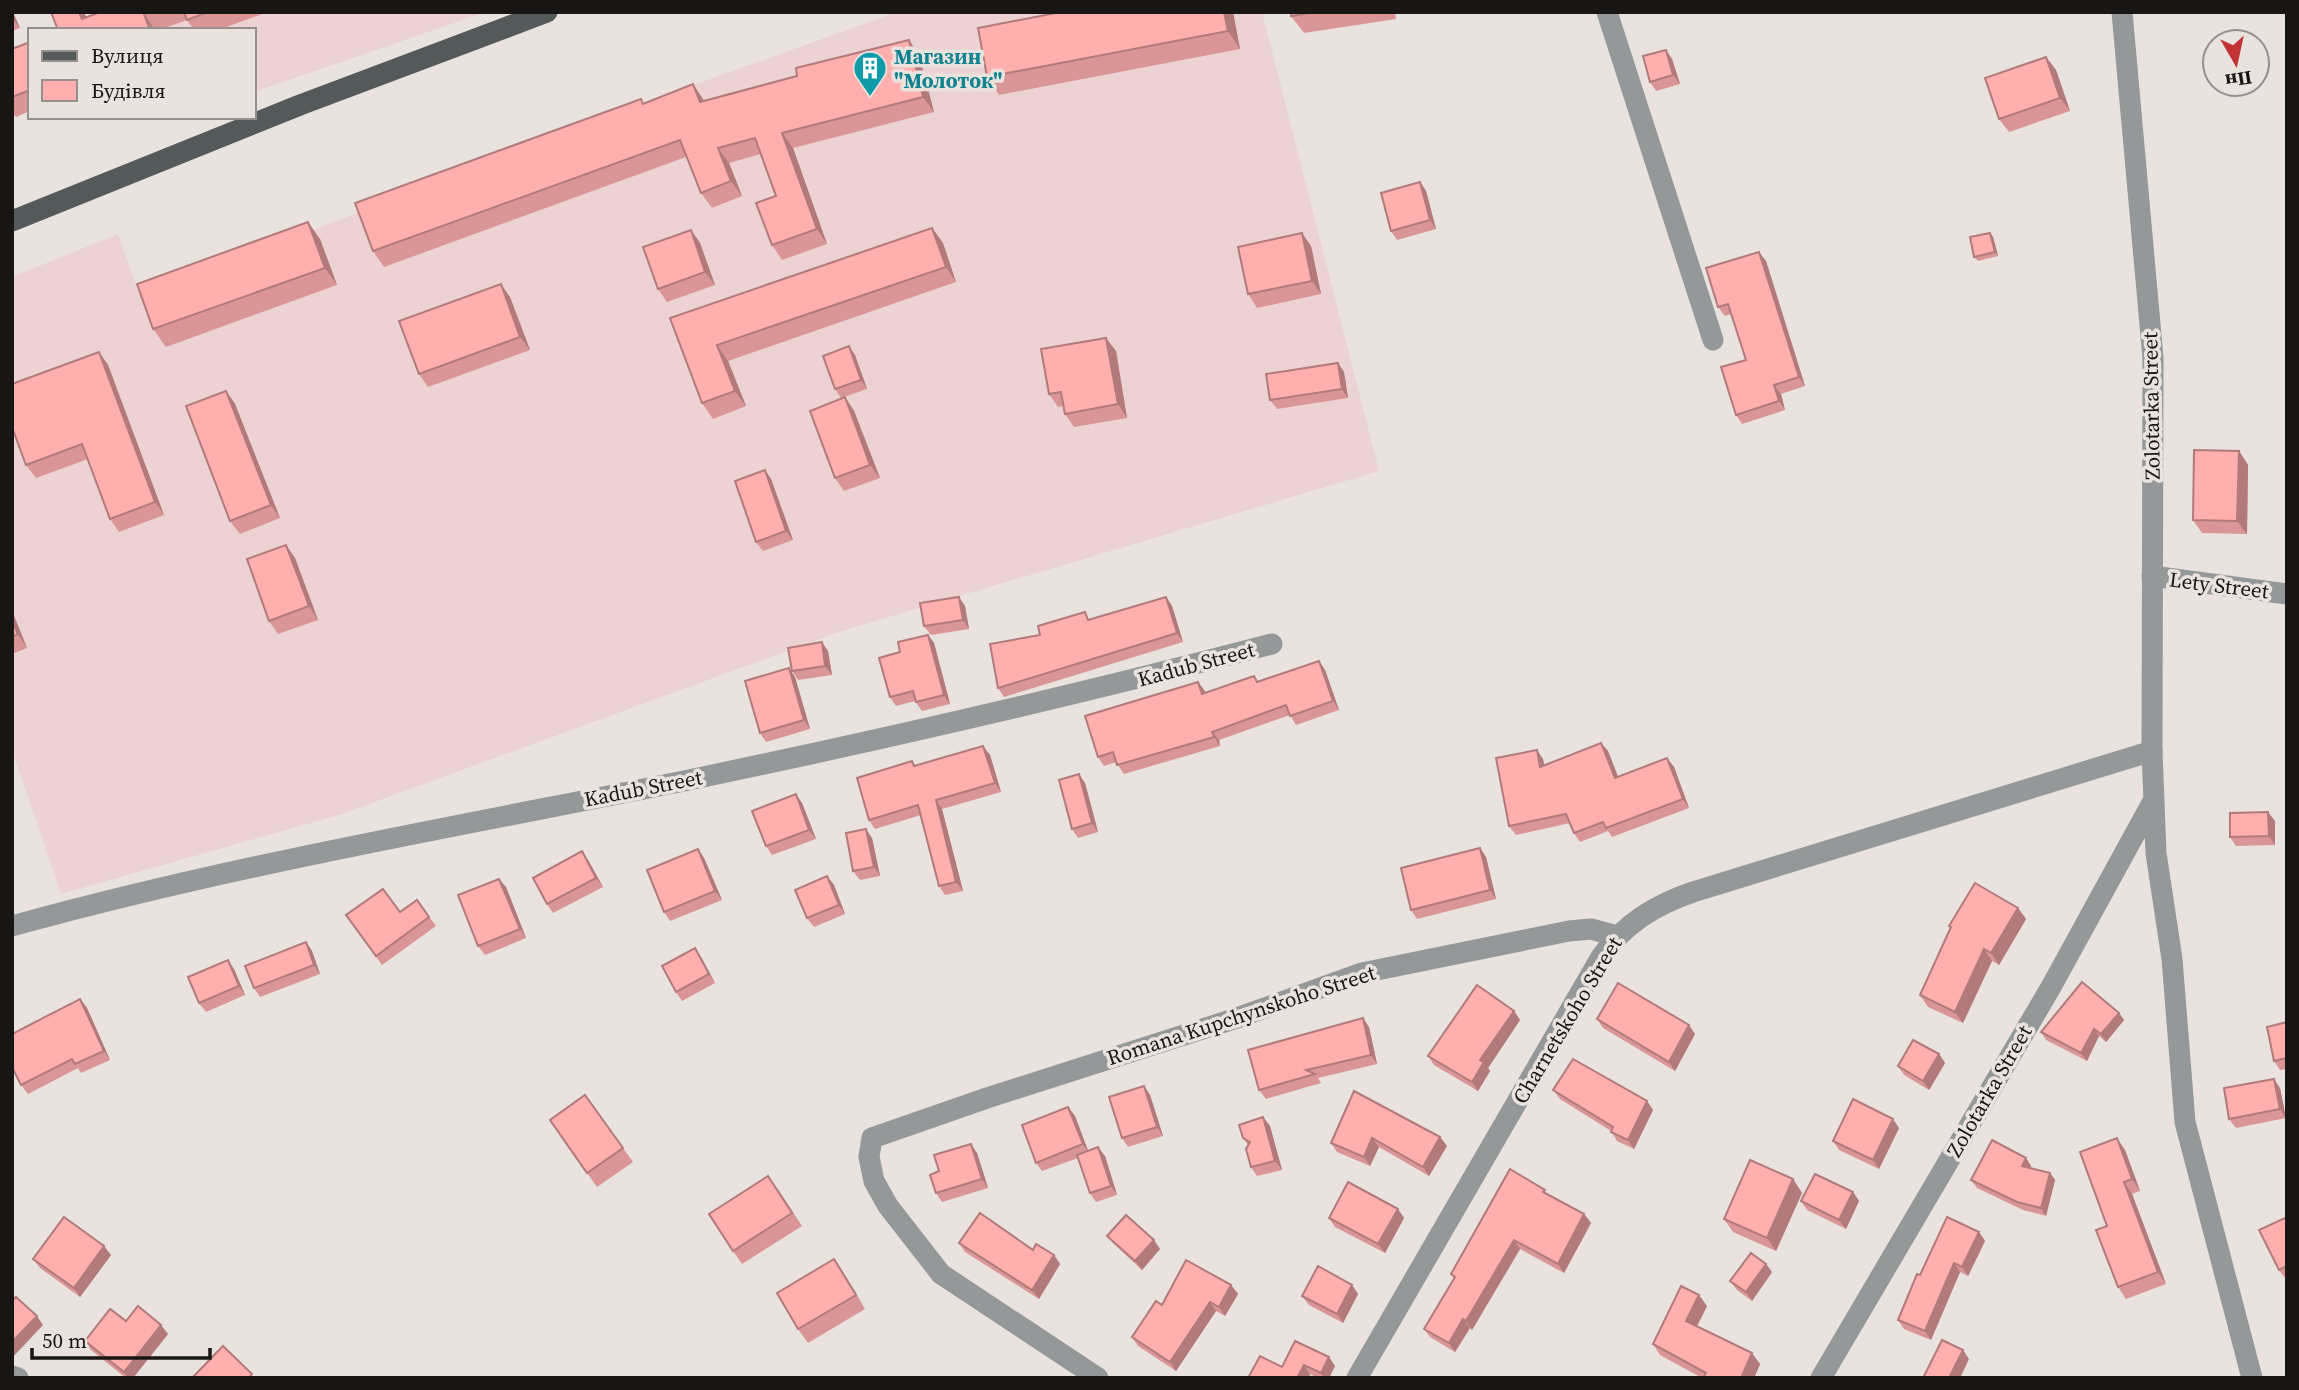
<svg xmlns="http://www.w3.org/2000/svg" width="2299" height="1390" font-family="'Source Serif 4',serif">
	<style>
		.industrial { fill: #edd2d4 }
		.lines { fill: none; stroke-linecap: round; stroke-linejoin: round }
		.minor { stroke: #949898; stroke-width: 21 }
		.major { stroke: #545a5a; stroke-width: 21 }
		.wall { fill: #da9696 }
		.shaded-wall { fill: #b27a7a }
		.building { fill: #feafae; stroke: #b27a7a; stroke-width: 2 }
		.labels { text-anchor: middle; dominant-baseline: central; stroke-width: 7; stroke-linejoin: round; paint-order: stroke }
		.culture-label { font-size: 21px; font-weight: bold; fill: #0d838f; stroke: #e9e2de; text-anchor: start }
		.street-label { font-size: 21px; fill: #181615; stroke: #e9e2de }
	</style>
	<rect width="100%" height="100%" fill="#e9e2de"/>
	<g class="industrial">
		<polygon points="166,12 486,12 254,92 254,30 173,30"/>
		<polygon points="897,12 1262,12 1379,471 842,631 339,815 61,894 12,750 12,277 118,234 140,296 655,99"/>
	</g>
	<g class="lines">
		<g class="minor">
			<polyline points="1607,12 1713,340"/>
			<polyline points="2122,12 2153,358 2152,751 2156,853 2172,959 2185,1122 2252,1378"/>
			<polyline points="2152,576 2287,594"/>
			<path d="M12 926C233 865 459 826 684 781 881 740 1077 695 1272 644"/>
			<polyline points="12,1376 18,1378"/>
			<polyline points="1098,1378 941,1274 888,1206 874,1181 869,1157 872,1138 987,1098 1237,1018 1362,973 1569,931 1591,929 1617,936"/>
			<path d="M1357 1378 1601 957C1624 924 1655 905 1693 892L2152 751"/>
			<polyline points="1821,1378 2051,987 2153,801"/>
		</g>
		<polyline class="major" points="12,221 300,105 547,12"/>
	</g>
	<g class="wall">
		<polygon points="12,12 20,28 12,31"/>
		<polygon points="51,12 84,12 86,17 100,12 268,12 218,30 194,30 187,20 159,30 58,30"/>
		<polygon points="1061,12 1233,12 1240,49 999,95 987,77"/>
		<polygon points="1291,12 1395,12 1396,19 1304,33 1291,16"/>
		<polygon points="30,42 30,111 16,117 12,112 12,49"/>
		<polygon points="1666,50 1672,59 1680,84 1656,91 1650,82"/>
		<polygon points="919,55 934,112 793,148 827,244 782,260 772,245 776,196 761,154 729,163 742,196 712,208 701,193 686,157 384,267 373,251 644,103 704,101"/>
		<polygon points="2046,57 2056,70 2070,111 2009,132 1999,119"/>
		<polygon points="1420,182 1426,191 1436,229 1397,240 1391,231"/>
		<polygon points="932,228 943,243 956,282 728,361 746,406 713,419 702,403 670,318"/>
		<polygon points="691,230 700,243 715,285 667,302 658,289"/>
		<polygon points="1990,233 1993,237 1998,256 1978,261 1974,257"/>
		<polygon points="320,239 337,285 166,347 153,329"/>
		<polygon points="1311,246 1321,294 1257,308 1248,294"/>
		<polygon points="1766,261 1805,386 1781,394 1785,410 1742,424 1736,415 1746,360 1731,314 1725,316 1718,307"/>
		<polygon points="510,297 530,350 428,387 419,374"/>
		<polygon points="1116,351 1127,418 1074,427 1065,414 1064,406 1058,407 1049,394"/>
		<polygon points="99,352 108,365 164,515 119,532 110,519 88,459 36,478 26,465"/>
		<polygon points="855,355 867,389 841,398 835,389"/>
		<polygon points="1338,363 1344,372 1348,398 1277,409 1270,400"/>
		<polygon points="226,391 235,404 280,518 240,534 230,521"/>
		<polygon points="845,397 854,411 880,478 844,491 835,478"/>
		<polygon points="2239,451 2248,465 2247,534 2202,533 2193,520"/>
		<polygon points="765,470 771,479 793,540 763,551 756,542"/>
		<polygon points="295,558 318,620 278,634 269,621"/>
		<polygon points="1166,597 1172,606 1183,642 1004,697 998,688 1040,635"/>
		<polygon points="965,606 969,629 931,635 924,626"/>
		<polygon points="12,611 27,648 12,654"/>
		<polygon points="928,635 934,643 950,704 922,711 915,701 896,706 890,697 900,652"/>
		<polygon points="828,651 832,675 798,680 792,671"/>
		<polygon points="1319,661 1325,670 1339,710 1296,725 1290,715 1219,740 1220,746 1124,774 1116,762 1104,766 1098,757 1205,691 1205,693 1258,681"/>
		<polygon points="795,677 810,729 766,742 760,733"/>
		<polygon points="1601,743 1608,751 1618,777 1667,758 1674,767 1689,808 1612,837 1608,831 1580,842 1574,833 1570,823 1516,835 1509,826 1543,759 1544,765"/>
		<polygon points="983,746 990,755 1001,792 942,809 963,891 945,895 939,886 921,815 875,829 869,820 916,765"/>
		<polygon points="1085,783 1098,832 1078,838 1072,829"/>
		<polygon points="802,803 816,839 772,855 766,846"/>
		<polygon points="2275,821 2275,845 2236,846 2230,837"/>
		<polygon points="872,838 880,876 860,880 853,871"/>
		<polygon points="1480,848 1486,857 1496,899 1417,919 1411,910"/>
		<polygon points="698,849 704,858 722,900 670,921 664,912"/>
		<polygon points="588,860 603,887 553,913 547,904"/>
		<polygon points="827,876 834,885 845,914 814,927 807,918"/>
		<polygon points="506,887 526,938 485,955 478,946"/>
		<polygon points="417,900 436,926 382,965 346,915 400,912"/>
		<polygon points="2018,908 2026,919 1999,965 1992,961 1963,1023 1928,1007 1920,995 1951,928 1949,926"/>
		<polygon points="306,942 312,951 320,974 260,997 254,988"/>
		<polygon points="701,957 715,983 682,1001 676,992"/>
		<polygon points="234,969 245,995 206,1012 199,1003"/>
		<polygon points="80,999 87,1008 110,1060 81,1073 78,1068 28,1094 21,1085"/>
		<polygon points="1514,1011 1520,1020 1488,1068 1490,1071 1478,1091 1434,1065 1428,1056"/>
		<polygon points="2119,1013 2124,1020 2106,1042 2099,1036 2087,1061 2046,1040 2041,1032"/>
		<polygon points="1363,1018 1369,1027 1377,1064 1318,1078 1321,1083 1266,1099 1259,1090"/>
		<polygon points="1597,1019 1695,1034 1675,1071 1603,1028"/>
		<polygon points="2287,1022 2287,1069 2280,1070 2274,1061"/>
		<polygon points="1939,1054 1945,1063 1929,1090 1904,1075 1898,1066"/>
		<polygon points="1144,1086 1150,1095 1163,1136 1128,1147 1122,1138"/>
		<polygon points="2280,1088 2286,1118 2236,1128 2229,1119"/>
		<polygon points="1553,1090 1647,1101 1653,1110 1634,1149 1617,1141 1611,1131 1560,1099"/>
		<polygon points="1354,1091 1440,1137 1447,1146 1429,1176 1379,1147 1370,1166 1337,1152 1331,1143"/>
		<polygon points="585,1095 633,1162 597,1187 550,1120"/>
		<polygon points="1068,1107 1075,1116 1088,1151 1105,1156 1117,1195 1096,1202 1090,1193 1078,1158 1042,1171 1036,1163"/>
		<polygon points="1263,1117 1270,1126 1282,1170 1257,1176 1251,1167 1248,1145 1243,1138"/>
		<polygon points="1899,1128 1879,1169 1839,1150 1833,1141"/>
		<polygon points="2125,1150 2140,1191 2132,1194 2166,1284 2126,1299 2118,1287 2107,1226"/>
		<polygon points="977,1153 988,1188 942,1202 936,1193 939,1171"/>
		<polygon points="2026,1158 2031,1166 2030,1168 2050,1173 2055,1180 2046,1216 2023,1210 1977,1188 1971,1180"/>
		<polygon points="1793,1179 1802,1193 1776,1251 1733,1232 1724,1219"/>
		<polygon points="778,1189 802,1226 742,1264 733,1251"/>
		<polygon points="1853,1192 1859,1201 1846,1229 1807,1210 1801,1201"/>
		<polygon points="1549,1195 1584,1214 1591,1223 1564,1273 1520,1249 1472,1330 1470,1328 1455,1352 1430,1337 1424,1329 1454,1279 1451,1274"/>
		<polygon points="2287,1217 2287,1277 2285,1278 2279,1270"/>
		<polygon points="1329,1218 1404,1218 1385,1253 1335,1227"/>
		<polygon points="1979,1232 1985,1241 1968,1276 1960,1272 1931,1340 1904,1329 1898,1320 1920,1275"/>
		<polygon points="1107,1236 1160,1249 1142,1270 1114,1244"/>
		<polygon points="959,1243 1033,1250 1054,1255 1060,1264 1039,1299 965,1252"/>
		<polygon points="111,1255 80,1297 40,1268 33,1259"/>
		<polygon points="834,1259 865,1309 808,1343 798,1329"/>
		<polygon points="1766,1264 1772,1272 1752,1301 1737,1290 1730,1281"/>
		<polygon points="1231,1285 1238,1294 1225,1316 1216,1311 1176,1371 1138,1346 1132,1337 1162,1305"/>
		<polygon points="1352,1285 1358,1294 1343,1323 1309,1305 1302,1296"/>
		<polygon points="1707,1306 1697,1326 1760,1364 1754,1378 1702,1378 1660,1355 1653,1344"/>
		<polygon points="126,1321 168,1334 133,1378 126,1378 91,1350 85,1341"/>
		<polygon points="1329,1357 1335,1366 1329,1378 1317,1378 1310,1374 1309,1378 1248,1378 1282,1367"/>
	</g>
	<g class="shaded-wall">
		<polygon points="12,12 13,12 20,28 12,18"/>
		<polygon points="79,12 84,12 91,30 82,19"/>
		<polygon points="1224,12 1233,12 1240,49 1228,31"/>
		<polygon points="144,14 155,30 150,30"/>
		<polygon points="909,40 919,55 934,112 923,97"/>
		<polygon points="1666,50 1672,59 1680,84 1673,75"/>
		<polygon points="2046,57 2056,70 2070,111 2060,98"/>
		<polygon points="693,84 703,99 710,117 700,102"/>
		<polygon points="782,133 793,148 827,244 817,229"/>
		<polygon points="718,148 729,163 742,196 731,181"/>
		<polygon points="1420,182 1426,191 1436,229 1430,220"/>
		<polygon points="308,222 320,239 337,285 325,268"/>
		<polygon points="932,228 943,243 956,282 946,267"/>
		<polygon points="691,230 700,243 715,285 705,272"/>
		<polygon points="1302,233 1311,246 1321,294 1312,281"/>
		<polygon points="1990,233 1993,237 1998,256 1995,252"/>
		<polygon points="1759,252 1766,261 1805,386 1799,377"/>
		<polygon points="501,284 510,297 530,350 520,337"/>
		<polygon points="1106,338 1116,351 1127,418 1118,404"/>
		<polygon points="717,345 728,361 746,406 735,391"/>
		<polygon points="849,346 855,355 867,389 861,380"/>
		<polygon points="99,352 108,365 164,515 155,502"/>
		<polygon points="1338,363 1344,372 1348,398 1342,389"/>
		<polygon points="1774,385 1781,394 1785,410 1779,401"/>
		<polygon points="226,391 235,404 280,518 271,505"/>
		<polygon points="845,397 854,411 880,478 870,465"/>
		<polygon points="2239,451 2248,465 2247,534 2237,521"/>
		<polygon points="765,470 771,479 793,540 786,531"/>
		<polygon points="286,545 295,558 318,620 309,606"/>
		<polygon points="959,597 965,606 969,629 963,620"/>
		<polygon points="1166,597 1172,606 1183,642 1177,633"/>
		<polygon points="12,611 27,648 18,634 12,621"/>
		<polygon points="928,635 934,643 950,704 944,695"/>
		<polygon points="822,642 828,651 832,675 825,666"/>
		<polygon points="1319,661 1325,670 1339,710 1333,701"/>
		<polygon points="789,668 795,677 810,729 804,720"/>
		<polygon points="1198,682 1205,691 1208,703 1202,694"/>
		<polygon points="1212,732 1219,740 1220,746 1214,737"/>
		<polygon points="1601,743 1608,751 1622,787 1615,778"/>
		<polygon points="983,746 990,755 1001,792 995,783"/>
		<polygon points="1537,750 1543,759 1546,776 1540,767"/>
		<polygon points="1667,758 1674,767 1689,808 1683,799"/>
		<polygon points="1079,774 1085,783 1098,832 1092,823"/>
		<polygon points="796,794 802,803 816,839 809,830"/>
		<polygon points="936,800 942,809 963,891 956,882"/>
		<polygon points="2268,812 2275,821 2275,845 2269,836"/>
		<polygon points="866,829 872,838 880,876 874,867"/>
		<polygon points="1480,848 1486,857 1496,899 1490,890"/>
		<polygon points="698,849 704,858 722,900 715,891"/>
		<polygon points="582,851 588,860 603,887 596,878"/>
		<polygon points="827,876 834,885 845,914 839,905"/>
		<polygon points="499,879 506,887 526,938 520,929"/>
		<polygon points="2018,908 2026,919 1999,965 1991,953"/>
		<polygon points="306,942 312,951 320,974 314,965"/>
		<polygon points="695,948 701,957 715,983 709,974"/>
		<polygon points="1984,949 1992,961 1963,1023 1955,1012"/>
		<polygon points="228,960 234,969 245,995 239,986"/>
		<polygon points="80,999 87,1008 110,1060 104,1051"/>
		<polygon points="1514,1011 1520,1020 1488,1068 1490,1071 1478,1091 1472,1082 1480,1060"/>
		<polygon points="2119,1013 2124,1020 2106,1042 2101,1034"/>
		<polygon points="1363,1018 1369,1027 1377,1064 1371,1055"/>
		<polygon points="1689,1025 1695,1034 1675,1071 1669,1062"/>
		<polygon points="2094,1029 2099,1036 2087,1061 2081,1053"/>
		<polygon points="1939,1054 1945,1063 1929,1090 1923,1081"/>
		<polygon points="2274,1079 2280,1088 2286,1118 2280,1109"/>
		<polygon points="1144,1086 1150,1095 1163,1136 1157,1127"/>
		<polygon points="1647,1101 1653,1110 1634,1149 1628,1140"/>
		<polygon points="1068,1107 1075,1116 1089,1153 1083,1144"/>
		<polygon points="1263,1117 1270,1126 1282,1170 1275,1161"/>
		<polygon points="1893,1119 1899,1128 1879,1169 1873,1160"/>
		<polygon points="1440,1137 1447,1146 1429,1176 1423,1167"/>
		<polygon points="1372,1138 1379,1147 1370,1166 1364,1157"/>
		<polygon points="2117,1138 2125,1150 2140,1191 2132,1179"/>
		<polygon points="971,1144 977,1153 988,1188 982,1179"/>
		<polygon points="1098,1147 1105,1156 1117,1195 1111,1186"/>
		<polygon points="2026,1158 2031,1166 2027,1174 2022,1166"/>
		<polygon points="2050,1173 2055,1180 2046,1216 2041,1208"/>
		<polygon points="1793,1179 1802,1193 1776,1251 1767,1238"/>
		<polygon points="2124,1182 2132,1194 2166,1284 2158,1272"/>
		<polygon points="1853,1192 1859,1201 1846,1229 1839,1220"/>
		<polygon points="1398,1209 1404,1218 1385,1253 1378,1244"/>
		<polygon points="1584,1214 1591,1223 1564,1273 1558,1264"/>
		<polygon points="1979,1232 1985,1241 1968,1276 1962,1267"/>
		<polygon points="1154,1240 1160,1249 1142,1270 1135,1261"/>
		<polygon points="1514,1240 1520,1249 1472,1330 1466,1321"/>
		<polygon points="104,1246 111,1255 80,1297 74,1288"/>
		<polygon points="1054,1255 1060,1264 1039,1299 1032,1290"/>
		<polygon points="834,1259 843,1272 865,1309 856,1295"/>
		<polygon points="1954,1263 1960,1272 1931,1340 1925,1331"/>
		<polygon points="1766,1264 1772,1272 1752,1301 1746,1292"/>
		<polygon points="1231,1285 1238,1294 1225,1316 1219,1307"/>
		<polygon points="1352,1285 1358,1294 1343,1323 1337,1314"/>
		<polygon points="1699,1295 1707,1306 1694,1332 1686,1321"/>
		<polygon points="1210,1302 1216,1311 1176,1371 1170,1362"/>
		<polygon points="37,1316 43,1325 12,1358 12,1342"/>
		<polygon points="1463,1319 1470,1328 1455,1352 1449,1343"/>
		<polygon points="161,1325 168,1334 133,1378 128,1378 124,1372"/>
		<polygon points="1963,1350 1969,1359 1960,1378 1949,1378"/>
		<polygon points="1752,1353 1760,1364 1754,1378 1741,1378"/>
		<polygon points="1329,1357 1335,1366 1329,1378 1324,1378 1321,1373"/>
		<polygon points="1304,1365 1310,1374 1309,1378 1297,1378"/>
	</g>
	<g class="building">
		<polygon points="51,12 79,12 82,19 100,12 150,12 144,14 150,30 58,30"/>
		<polygon points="184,12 208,12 187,20"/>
		<polygon points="1061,12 1224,12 1228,31 987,77 978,28"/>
		<polygon points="1291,12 1315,12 1291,16"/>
		<polygon points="909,40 923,97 782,133 817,229 772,245 756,203 776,196 755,138 718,148 731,181 701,193 680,140 373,251 355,203 641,99 643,104 693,84 700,102 797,76 796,68"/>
		<polygon points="30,42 30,90 12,97 12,49"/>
		<polygon points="1666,50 1673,75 1650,82 1643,56"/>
		<polygon points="2046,57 2060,98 1999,119 1985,78"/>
		<polygon points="1420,182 1430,220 1391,231 1381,193"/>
		<polygon points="308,222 325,268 153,329 137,284"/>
		<polygon points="932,228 946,267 717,345 735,391 702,403 670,318"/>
		<polygon points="691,230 705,272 658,289 643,247"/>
		<polygon points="1302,233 1312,281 1248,294 1238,247"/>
		<polygon points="1990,233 1995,252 1974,257 1970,237"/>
		<polygon points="1759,252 1799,377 1774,385 1779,401 1736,415 1721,367 1746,360 1728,304 1718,307 1706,268"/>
		<polygon points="501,284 520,337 419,374 399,321"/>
		<polygon points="1106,338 1118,404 1065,414 1061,392 1049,394 1041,349"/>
		<polygon points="849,346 861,380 835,389 823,356"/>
		<polygon points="99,352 155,502 110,519 82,444 26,465 12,427 12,384"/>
		<polygon points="1338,363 1342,389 1270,400 1266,374"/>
		<polygon points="226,391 271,505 230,521 186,406"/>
		<polygon points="845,397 870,465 835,478 810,411"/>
		<polygon points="2194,450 2239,451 2237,521 2193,520"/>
		<polygon points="765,470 786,531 756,542 735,481"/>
		<polygon points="286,545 309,606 269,621 247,559"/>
		<polygon points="959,597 963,620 924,626 920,603"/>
		<polygon points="1166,597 1177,633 998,688 990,644 1040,635 1038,626 1085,612 1088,620"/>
		<polygon points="12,621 18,634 12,637"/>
		<polygon points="928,635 944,695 916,702 913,691 890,697 879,658 900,652 898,642"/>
		<polygon points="822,642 825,666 792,671 788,648"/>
		<polygon points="1319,661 1333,701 1290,716 1286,705 1212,732 1214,737 1117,765 1113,752 1098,757 1085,716 1198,682 1202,694 1254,676 1257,682"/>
		<polygon points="789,668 804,720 760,733 745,681"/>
		<polygon points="1601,743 1615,778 1667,758 1683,799 1606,828 1603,822 1574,833 1566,814 1509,826 1496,758 1537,750 1540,767"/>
		<polygon points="983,746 995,783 936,800 956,882 939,886 918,805 869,820 857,778 912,761 914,766"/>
		<polygon points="1079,774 1092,823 1072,829 1059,780"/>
		<polygon points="796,794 809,830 766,846 752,811"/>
		<polygon points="2268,812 2269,836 2230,837 2230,813"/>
		<polygon points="866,829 874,867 853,871 846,833"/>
		<polygon points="1480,848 1490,890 1411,910 1401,868"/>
		<polygon points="698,849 715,891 664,912 647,870"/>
		<polygon points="582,851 596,878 547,904 533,878"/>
		<polygon points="827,876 839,905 807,918 795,890"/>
		<polygon points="499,879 520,929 478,946 458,895"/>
		<polygon points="1975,883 2018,908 1991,953 1984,949 1955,1012 1920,995 1951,927 1949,926"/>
		<polygon points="383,889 400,912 417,900 429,917 376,956 346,915"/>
		<polygon points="306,942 314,965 254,988 245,966"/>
		<polygon points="695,948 709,974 676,992 662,966"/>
		<polygon points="228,960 239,986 199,1003 188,977"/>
		<polygon points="2082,982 2119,1013 2101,1034 2094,1029 2081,1053 2041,1032"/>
		<polygon points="1618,983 1689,1025 1669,1062 1597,1019"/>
		<polygon points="1477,985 1514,1011 1480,1060 1484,1062 1472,1082 1428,1056"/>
		<polygon points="80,999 104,1051 75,1064 72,1059 21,1085 12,1067 12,1034"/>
		<polygon points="1363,1018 1371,1055 1306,1070 1315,1074 1259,1090 1248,1050"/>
		<polygon points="2287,1022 2287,1058 2274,1061 2267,1027"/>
		<polygon points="1913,1040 1939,1054 1923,1081 1898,1066"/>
		<polygon points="1573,1059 1647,1101 1628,1140 1611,1132 1613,1127 1553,1090"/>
		<polygon points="2274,1079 2280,1109 2229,1119 2224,1088"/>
		<polygon points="1144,1086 1157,1127 1122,1138 1109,1097"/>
		<polygon points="1354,1091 1440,1137 1423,1167 1372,1138 1364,1157 1331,1143"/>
		<polygon points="585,1095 623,1148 587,1173 550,1120"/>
		<polygon points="1853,1099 1893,1119 1873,1160 1833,1141"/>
		<polygon points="1068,1107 1083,1144 1036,1163 1022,1125"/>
		<polygon points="1263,1117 1275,1161 1251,1167 1246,1149 1250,1142 1243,1138 1239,1125"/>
		<polygon points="2117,1138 2132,1179 2124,1182 2158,1272 2118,1287 2096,1230 2107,1226 2080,1152"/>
		<polygon points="1992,1140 2026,1158 2022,1166 2050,1173 2041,1208 2017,1202 1971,1180"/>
		<polygon points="971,1144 982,1179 936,1193 930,1175 939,1171 934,1155"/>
		<polygon points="1098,1147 1111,1186 1090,1193 1077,1155"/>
		<polygon points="1750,1160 1793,1179 1767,1238 1724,1219"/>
		<polygon points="1510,1169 1545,1190 1543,1192 1584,1214 1558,1264 1514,1240 1466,1321 1463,1319 1449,1343 1424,1329 1455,1277 1451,1274"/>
		<polygon points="1815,1174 1853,1192 1839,1220 1801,1201"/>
		<polygon points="768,1176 792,1213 733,1251 709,1214"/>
		<polygon points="1348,1182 1398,1209 1378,1244 1329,1218"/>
		<polygon points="980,1213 1033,1250 1036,1244 1054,1255 1032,1290 959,1243"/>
		<polygon points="1126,1215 1154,1240 1135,1261 1107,1236"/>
		<polygon points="64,1217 104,1246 74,1288 33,1259"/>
		<polygon points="1947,1217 1979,1232 1962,1267 1954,1263 1925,1331 1898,1320 1917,1274 1920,1275"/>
		<polygon points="2287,1217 2287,1266 2279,1270 2259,1230"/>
		<polygon points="1751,1253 1766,1264 1746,1292 1730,1281"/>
		<polygon points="834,1259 856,1295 798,1329 777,1293"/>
		<polygon points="1186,1260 1231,1285 1219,1307 1210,1302 1170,1362 1132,1337 1156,1301 1162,1305"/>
		<polygon points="1318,1266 1352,1285 1337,1314 1302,1296"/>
		<polygon points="1681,1286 1699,1295 1686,1321 1752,1353 1741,1378 1703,1378 1706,1373 1653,1344"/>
		<polygon points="16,1297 37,1316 12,1342 12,1301"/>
		<polygon points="138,1306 161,1325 124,1372 85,1341 110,1309 126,1321"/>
		<polygon points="1942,1340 1963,1350 1949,1378 1923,1378"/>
		<polygon points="1295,1341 1329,1357 1321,1373 1304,1365 1297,1378 1248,1378 1260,1356 1282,1367"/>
		<polygon points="223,1346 252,1374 249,1378 192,1378"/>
	</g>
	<defs>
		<symbol id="building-pin" viewBox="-11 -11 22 30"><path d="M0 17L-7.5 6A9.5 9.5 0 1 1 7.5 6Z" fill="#0f9aa8" stroke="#e9e2de"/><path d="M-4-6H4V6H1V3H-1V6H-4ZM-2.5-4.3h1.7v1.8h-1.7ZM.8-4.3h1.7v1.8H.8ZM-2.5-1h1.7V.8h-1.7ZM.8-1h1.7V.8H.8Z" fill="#fff"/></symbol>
	</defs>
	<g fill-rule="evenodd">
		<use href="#building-pin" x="851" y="49" width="38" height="52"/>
	</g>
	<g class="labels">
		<g class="culture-label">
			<text x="894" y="56">Магазин<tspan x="894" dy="24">"Молоток"</tspan></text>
		</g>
		<g class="street-label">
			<text transform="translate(2151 406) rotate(-91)">Zolotarka Street</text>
			<text transform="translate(2219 585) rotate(7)">Lety Street</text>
			<text transform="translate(1196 664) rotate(-15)">Kadub Street</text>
			<text transform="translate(643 788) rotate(-11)">Kadub Street</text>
			<text transform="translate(1241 1015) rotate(-18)">Romana Kupchynskoho Street</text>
			<text transform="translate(1567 1020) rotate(-59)">Charnetskoho Street</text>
			<text transform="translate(1989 1091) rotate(-60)">Zolotarka Street</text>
		</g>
	</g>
	<rect width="2299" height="1390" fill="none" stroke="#181615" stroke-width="28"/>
	<rect x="28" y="28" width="228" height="91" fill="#e9e2de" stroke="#95908e" stroke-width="2"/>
	<rect x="42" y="51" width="35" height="10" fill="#545a5a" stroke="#95908e" stroke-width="2"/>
	<text x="91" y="63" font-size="21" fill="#181615">Вулиця</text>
	<rect x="42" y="80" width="35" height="21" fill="#feafae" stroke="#95908e" stroke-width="2"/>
	<text x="91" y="98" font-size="21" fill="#181615">Будівля</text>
	<g transform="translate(2236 63) rotate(171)"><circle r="33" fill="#e9e2de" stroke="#95908e" stroke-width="2"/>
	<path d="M0-5L12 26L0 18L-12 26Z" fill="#c23335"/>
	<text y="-10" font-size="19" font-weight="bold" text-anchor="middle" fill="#181615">Пн</text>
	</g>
	<path d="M32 1348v10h178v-10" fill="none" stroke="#181615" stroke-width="3.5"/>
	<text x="42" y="1348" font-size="21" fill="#181615" stroke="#e9e2de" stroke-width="5" paint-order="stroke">50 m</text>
</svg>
